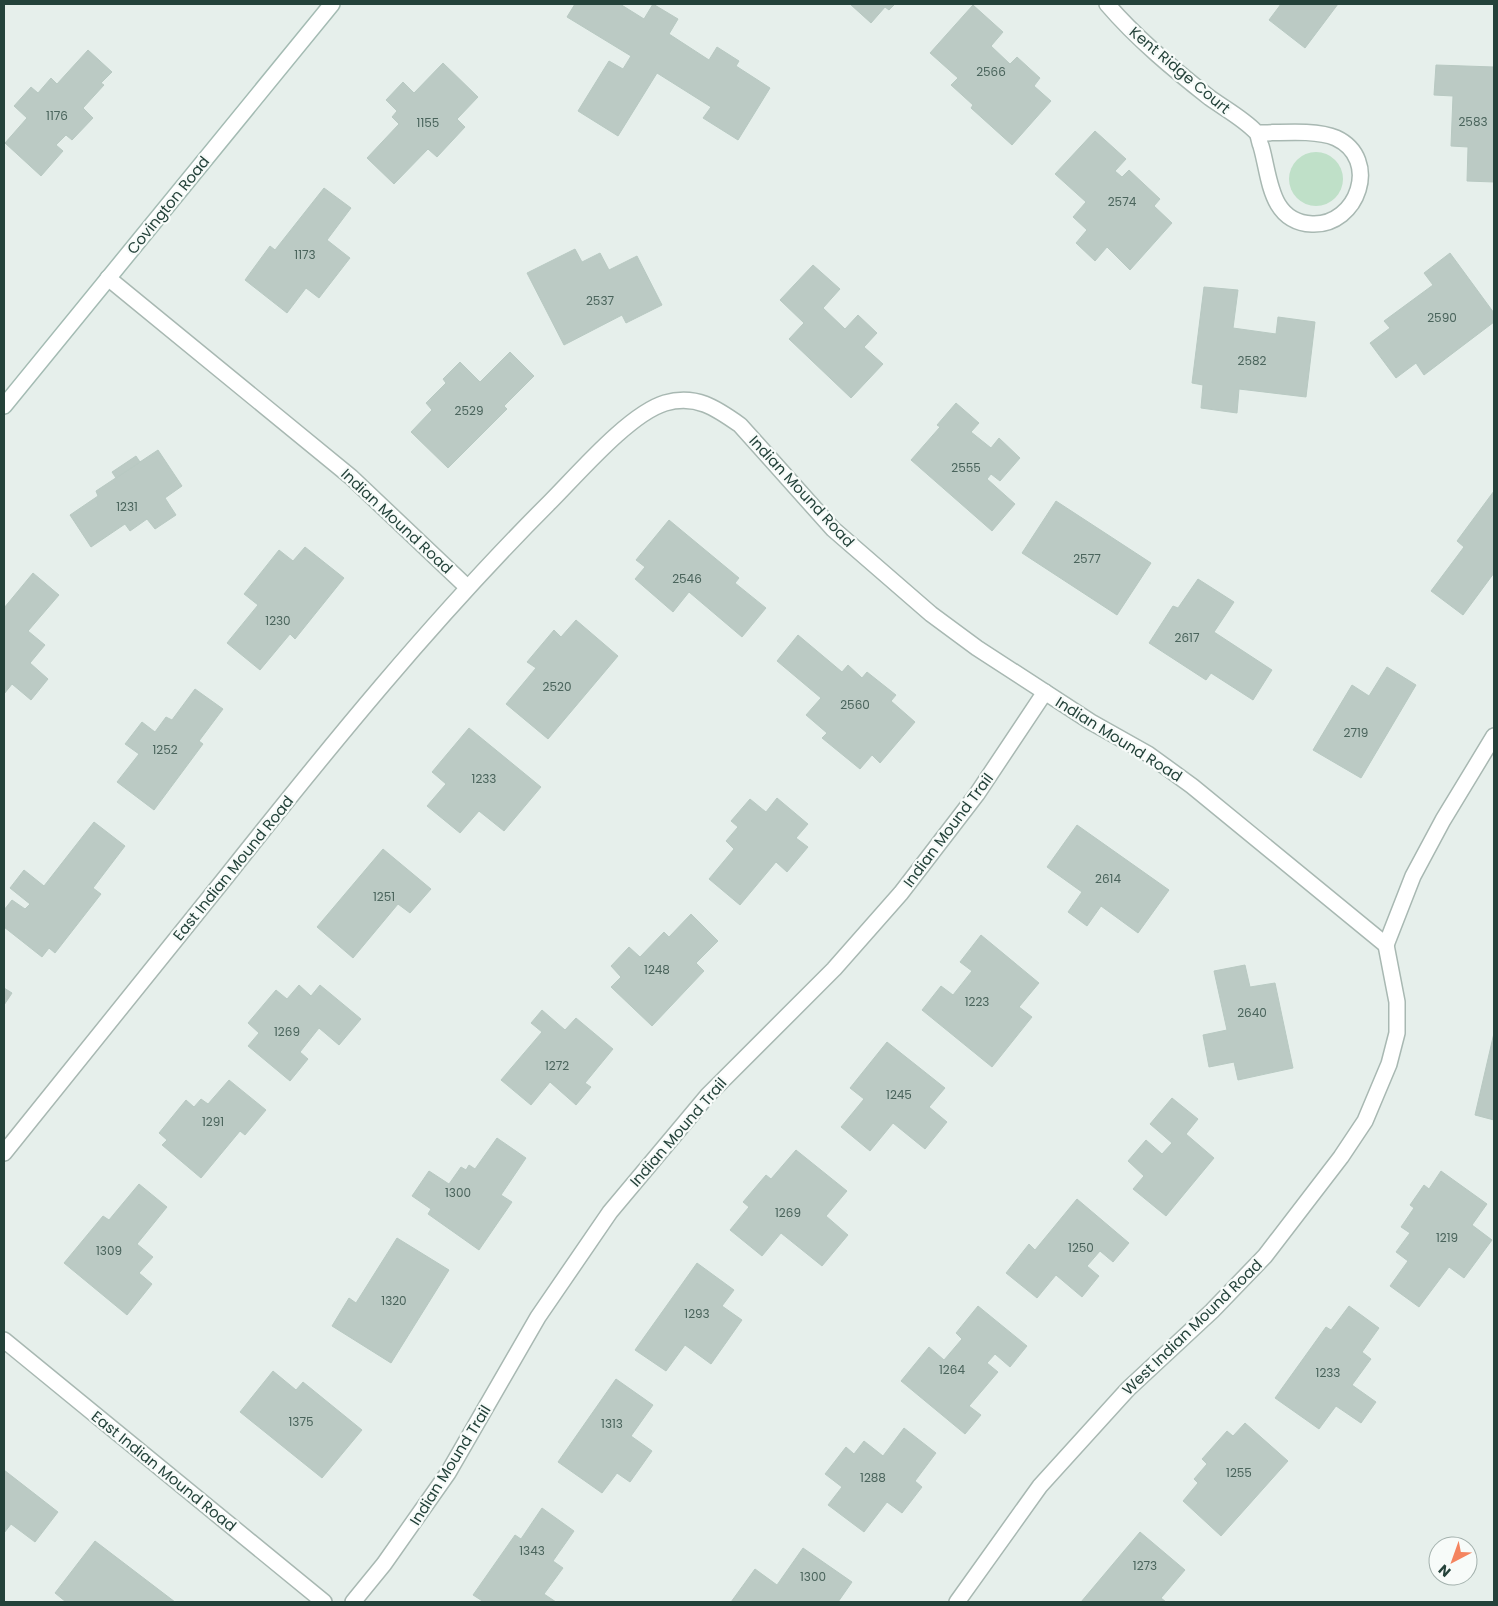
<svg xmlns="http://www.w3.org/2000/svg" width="1498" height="1606" font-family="Poppins,sans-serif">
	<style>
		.green { fill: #bfe0c8 }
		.building { fill: #bbcac4; stroke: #b8c9c2 }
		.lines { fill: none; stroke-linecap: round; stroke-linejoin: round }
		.street-casing { stroke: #a8b8b2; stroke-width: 18 }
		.secondary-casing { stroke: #a4bbb3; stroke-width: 18 }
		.street { stroke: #fff; stroke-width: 15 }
		.secondary { stroke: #fff; stroke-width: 15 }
		.labels { text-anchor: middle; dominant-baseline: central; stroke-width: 4.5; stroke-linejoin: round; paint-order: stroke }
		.number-label { font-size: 12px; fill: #4a645c }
		.street-label { font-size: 15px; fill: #24423a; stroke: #f7fbf9 }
	</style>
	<rect width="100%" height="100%" fill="#e6efeb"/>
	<circle class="green" cx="1316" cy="179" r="27"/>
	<g class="building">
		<polygon points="575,4 620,4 644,19 653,4 678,19 669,34 709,60 717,47 739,61 736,66 770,88 738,140 703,118 711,107 657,73 618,136 578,111 609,61 623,69 631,56 567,17"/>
		<polygon points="850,4 895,4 889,10 885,7 871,23"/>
		<polygon points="1281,4 1338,4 1305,48 1269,20"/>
		<polygon points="973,5 1003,32 991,46 1010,64 1017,57 1040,78 1034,86 1051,101 1012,145 971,108 973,105 951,85 958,78 930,53"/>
		<polygon points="88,50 112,72 101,83 104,85 83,108 93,118 72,140 66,135 56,145 63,151 41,176 5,143 27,118 14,106 31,87 38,93 51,78 57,84"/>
		<polygon points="443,63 478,97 457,119 465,127 437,157 428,149 394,184 367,158 399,124 392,117 397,111 386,100 403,82 414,93"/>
		<polygon points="1436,65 1494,67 1494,182 1467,181 1468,147 1451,146 1453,96 1434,95"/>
		<polygon points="1095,131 1126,159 1115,171 1122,177 1129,170 1160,199 1154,206 1172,223 1130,270 1107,247 1095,261 1076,243 1087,230 1073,217 1086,202 1055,174"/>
		<polygon points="324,188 351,208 327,240 350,258 319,298 306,288 287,313 245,280 270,246 275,250"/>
		<polygon points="575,249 582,262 600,253 609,270 637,256 662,305 626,323 622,315 564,345 527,273"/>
		<polygon points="1450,253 1494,313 1494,322 1424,375 1416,363 1396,378 1370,343 1390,328 1384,321 1433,285 1424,273"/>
		<polygon points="813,265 840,289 823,308 845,329 858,315 877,333 864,347 883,364 851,398 789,339 804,323 780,300"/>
		<polygon points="1204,287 1238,290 1233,328 1276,334 1278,317 1315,322 1306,397 1239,389 1237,413 1201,408 1203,385 1192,383"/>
		<polygon points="510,352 534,376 504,406 507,409 448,468 411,432 432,410 426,403 446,383 443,379 460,362 480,382"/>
		<polygon points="956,403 979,423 971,432 991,448 999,438 1020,458 1000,481 991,474 987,479 1015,504 992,531 911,460 940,427 937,425"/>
		<polygon points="158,450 182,486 165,498 176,515 155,529 147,519 130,531 125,524 91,547 70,515 98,496 96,491"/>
		<polygon points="136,456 140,462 116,478 112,472"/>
		<polygon points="1494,491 1494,573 1463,615 1431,591 1464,547 1457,541"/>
		<polygon points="1056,501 1151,563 1117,615 1022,553"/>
		<polygon points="669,520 739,578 735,583 766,608 742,637 689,592 673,612 635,579 645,567 636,560"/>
		<polygon points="305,547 344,578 295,639 290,634 260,670 227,643 258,605 244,594 279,550 293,561"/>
		<polygon points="33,573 59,595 28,631 45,645 30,663 48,679 31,700 12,684 4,694 4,608"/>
		<polygon points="1198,579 1234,602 1214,632 1272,670 1253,700 1211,673 1206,680 1149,643 1173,606 1178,608"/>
		<polygon points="576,620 618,656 548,739 506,704 536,668 527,662 554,630 561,637"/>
		<polygon points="798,635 842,672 848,665 862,678 867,672 896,695 891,701 915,722 880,763 872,755 860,769 822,738 827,733 806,715 821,698 777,661"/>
		<polygon points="1387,667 1416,685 1361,778 1313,750 1352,685 1369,696"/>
		<polygon points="195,689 223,709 199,741 203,744 154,810 117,782 139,754 125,744 142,722 155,732 166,717 172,720"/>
		<polygon points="469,728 541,787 504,831 479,811 460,833 427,806 446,784 432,772"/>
		<polygon points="777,798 808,824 796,838 808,847 787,872 776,862 740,905 709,879 734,849 726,841 738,827 731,821 750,799 766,812"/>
		<polygon points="94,822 125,846 93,888 101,894 55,953 49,948 42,957 4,927 4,910 12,900 25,909 30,904 10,888 24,870 44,886"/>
		<polygon points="1077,825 1169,890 1138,933 1101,906 1087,926 1068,912 1082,892 1047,867"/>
		<polygon points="383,849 431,889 410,913 398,904 353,958 317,927"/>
		<polygon points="691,914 718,941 696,963 704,971 652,1026 611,987 621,977 611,966 629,947 640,957 664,932 669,937"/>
		<polygon points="981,935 1039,983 1019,1007 1032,1017 992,1067 922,1010 941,986 953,995 972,971 960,962"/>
		<polygon points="1245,965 1250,987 1275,983 1293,1068 1238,1080 1234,1062 1209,1067 1203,1035 1227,1030 1214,971"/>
		<polygon points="299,985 311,996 320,985 361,1019 339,1045 319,1028 300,1052 308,1059 290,1081 248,1046 259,1033 248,1023 276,990 287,999"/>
		<polygon points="4,988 12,993 4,1005"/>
		<polygon points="542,1010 565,1030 576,1018 613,1049 585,1083 591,1087 576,1105 550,1082 531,1105 501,1080 542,1032 531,1023"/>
		<polygon points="1494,1033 1494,1120 1475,1115"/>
		<polygon points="887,1042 945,1088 929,1107 947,1122 925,1149 893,1123 870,1151 841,1127 864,1099 850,1088"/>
		<polygon points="229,1080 266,1110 245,1135 240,1131 201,1178 162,1145 167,1140 159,1133 186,1100 194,1107 201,1099 208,1104"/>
		<polygon points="1172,1098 1198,1119 1186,1134 1214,1158 1166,1216 1133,1189 1144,1176 1128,1161 1146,1140 1162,1154 1172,1143 1150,1124"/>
		<polygon points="497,1138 526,1158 501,1195 512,1202 479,1250 428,1214 431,1209 412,1196 429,1171 449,1184 461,1167 466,1170 469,1165 475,1169"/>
		<polygon points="796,1150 847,1191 826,1216 848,1235 822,1266 781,1233 762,1256 730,1230 749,1207 743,1202 766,1175 771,1179"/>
		<polygon points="1441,1171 1487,1204 1472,1225 1492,1240 1464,1278 1449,1267 1419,1307 1390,1286 1408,1261 1396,1252 1410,1233 1401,1227 1414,1208 1410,1205 1424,1185 1429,1189"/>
		<polygon points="139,1184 167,1207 137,1244 153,1257 139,1273 152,1284 127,1315 64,1263 103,1216 109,1220"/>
		<polygon points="1077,1199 1129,1243 1113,1262 1100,1251 1087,1266 1099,1276 1082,1297 1056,1275 1037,1298 1006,1273 1029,1244 1035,1250"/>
		<polygon points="397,1238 449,1270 391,1363 332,1326 349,1298 356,1303"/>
		<polygon points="697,1263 734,1290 722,1306 742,1320 711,1364 685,1345 666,1371 635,1350"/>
		<polygon points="978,1306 1027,1346 1010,1367 995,1354 987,1363 998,1372 969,1406 981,1415 965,1434 901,1381 929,1347 944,1360 962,1339 956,1333"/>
		<polygon points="1349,1306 1379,1328 1362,1352 1371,1359 1352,1385 1376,1402 1361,1423 1336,1406 1319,1429 1275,1398 1326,1327 1331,1330"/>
		<polygon points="273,1371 296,1390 303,1382 362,1430 322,1478 240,1412"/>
		<polygon points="616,1379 653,1405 631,1436 652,1451 630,1482 617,1473 602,1493 558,1462"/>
		<polygon points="1245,1423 1288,1461 1221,1536 1183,1501 1198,1483 1194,1479 1207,1464 1202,1459 1227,1431 1233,1436"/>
		<polygon points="904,1428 936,1453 915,1481 922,1487 902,1513 887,1502 864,1532 828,1505 842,1487 825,1474 846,1447 854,1454 864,1441 883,1456"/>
		<polygon points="4,1470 58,1512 35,1542 11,1524 4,1533"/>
		<polygon points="542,1508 574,1531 553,1561 563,1568 544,1594 556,1602 484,1602 473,1595 515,1535 521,1539"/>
		<polygon points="1140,1532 1185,1570 1161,1598 1166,1602 1081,1602"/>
		<polygon points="95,1541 175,1602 66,1602 55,1593"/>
		<polygon points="803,1548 852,1582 838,1602 731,1602 755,1569 777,1585"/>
	</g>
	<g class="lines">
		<defs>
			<g id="street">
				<path d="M1107 4C1137 39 1173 69 1210 98 1224 108 1244 119 1256 132 1259 135 1259 142 1261 146 1270 176 1269 222 1312 224 1358 226 1381 159 1336 138 1316 129 1278 133 1257 133"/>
				<polyline points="108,278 351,477 467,587"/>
				<polyline points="1386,945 1413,876 1443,820 1494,736"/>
				<path d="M4 1153C78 1061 152 969 226 877 329 747 433 619 550 502 578 474 629 414 665 403 696 394 716 408 740 425L833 529 931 614 977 648 1091 722 1148 754 1192 786 1386 945"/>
				<polyline points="4,1340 324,1602"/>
				<polyline points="353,1602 384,1564 448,1473 538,1317 610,1212 708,1095 834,969 901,893 977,794 1045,692"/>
				<polyline points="957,1602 1040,1486 1128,1389 1212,1311 1265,1256 1341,1157 1365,1121 1389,1064 1397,1033 1397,1002 1386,945"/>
			</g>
			<polyline id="secondary" points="4,406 332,4"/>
		</defs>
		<use href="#street" class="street-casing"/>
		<use href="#secondary" class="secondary-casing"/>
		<use href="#street" class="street"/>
		<use href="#secondary" class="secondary"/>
	</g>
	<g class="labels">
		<g class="number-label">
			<text x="991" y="71">2566</text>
			<text x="57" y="115">1176</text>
			<text x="1473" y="121">2583</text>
			<text x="428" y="122">1155</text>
			<text x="1122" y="201">2574</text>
			<text x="305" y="254">1173</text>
			<text x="600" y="300">2537</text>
			<text x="1442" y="317">2590</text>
			<text x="1252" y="360">2582</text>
			<text x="469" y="410">2529</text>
			<text x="966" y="467">2555</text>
			<text x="127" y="506">1231</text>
			<text x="1087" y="558">2577</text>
			<text x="687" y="578">2546</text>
			<text x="278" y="620">1230</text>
			<text x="1187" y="637">2617</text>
			<text x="557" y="686">2520</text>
			<text x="855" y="704">2560</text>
			<text x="1356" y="732">2719</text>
			<text x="165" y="749">1252</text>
			<text x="484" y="778">1233</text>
			<text x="1108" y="878">2614</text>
			<text x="384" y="896">1251</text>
			<text x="657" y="969">1248</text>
			<text x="977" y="1001">1223</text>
			<text x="1252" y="1012">2640</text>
			<text x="287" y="1031">1269</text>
			<text x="557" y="1065">1272</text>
			<text x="899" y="1094">1245</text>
			<text x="213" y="1121">1291</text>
			<text x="458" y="1192">1300</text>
			<text x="788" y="1212">1269</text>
			<text x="1447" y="1237">1219</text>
			<text x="1081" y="1247">1250</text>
			<text x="109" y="1250">1309</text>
			<text x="394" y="1300">1320</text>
			<text x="697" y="1313">1293</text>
			<text x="952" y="1369">1264</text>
			<text x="1328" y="1372">1233</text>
			<text x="301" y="1421">1375</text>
			<text x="612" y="1423">1313</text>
			<text x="1239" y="1472">1255</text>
			<text x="873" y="1477">1288</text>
			<text x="532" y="1550">1343</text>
			<text x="1145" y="1565">1273</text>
			<text x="813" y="1576">1300</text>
		</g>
		<g class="street-label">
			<text transform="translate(1180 70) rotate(40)">Kent Ridge Court</text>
			<text transform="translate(168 205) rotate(-51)">Covington Road</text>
			<text transform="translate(802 491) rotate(47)">Indian Mound Road</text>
			<text transform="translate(397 521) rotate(43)">Indian Mound Road</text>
			<text transform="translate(1119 739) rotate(32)">Indian Mound Road</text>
			<text transform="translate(948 830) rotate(-53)">Indian Mound Trail</text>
			<text transform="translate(233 868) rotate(-51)">East Indian Mound Road</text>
			<text transform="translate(678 1132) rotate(-49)">Indian Mound Trail</text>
			<text transform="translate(1192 1327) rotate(-44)">West Indian Mound Road</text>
			<text transform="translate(450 1465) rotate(-58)">Indian Mound Trail</text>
			<text transform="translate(164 1471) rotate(39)">East Indian Mound Road</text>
		</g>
	</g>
	<rect width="1498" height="1606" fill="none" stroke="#24423a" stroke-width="10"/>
	<g transform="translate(1453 1561) rotate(221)"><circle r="24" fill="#f7fbf9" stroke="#a3b1ad"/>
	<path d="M0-4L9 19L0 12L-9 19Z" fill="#f4845f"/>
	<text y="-8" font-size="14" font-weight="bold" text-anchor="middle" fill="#24423a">N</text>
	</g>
</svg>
